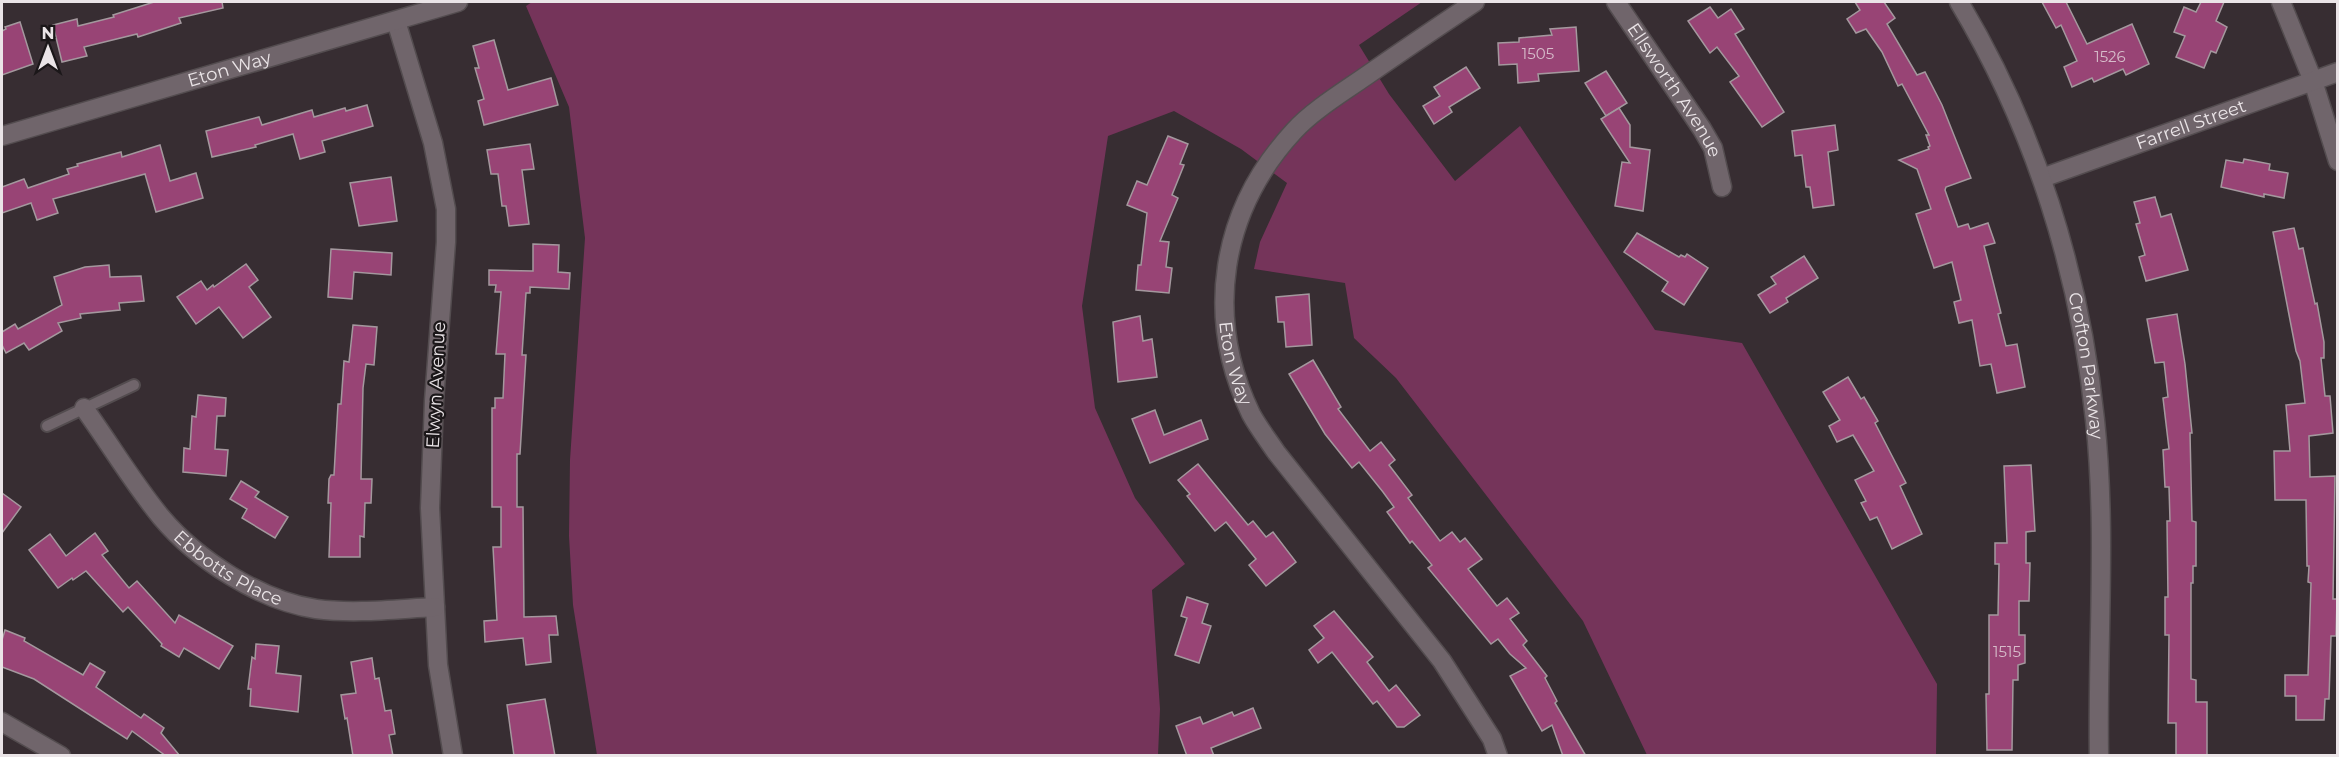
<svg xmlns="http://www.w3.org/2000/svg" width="2339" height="757" font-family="Montserrat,sans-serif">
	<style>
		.green { fill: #75345a }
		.building { fill: #984475; stroke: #a4989e; stroke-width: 1.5 }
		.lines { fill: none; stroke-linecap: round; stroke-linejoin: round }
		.service-casing { stroke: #534c4f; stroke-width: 14 }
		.minor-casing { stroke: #534c4f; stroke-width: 21 }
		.tertiary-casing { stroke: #534c4f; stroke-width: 21 }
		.service { stroke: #70656b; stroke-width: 10 }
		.minor { stroke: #70656b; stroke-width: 18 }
		.tertiary { stroke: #70656b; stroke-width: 18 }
		.labels { text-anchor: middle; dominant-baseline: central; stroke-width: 4.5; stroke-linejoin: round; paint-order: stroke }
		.number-label { font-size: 15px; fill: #d6bcca }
		.street-label { font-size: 18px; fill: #eae4e7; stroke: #1b1719 }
	</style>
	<rect width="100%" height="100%" fill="#372d32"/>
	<polygon class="green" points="532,2 1422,2 1359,45 1389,94 1455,181 1520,126 1655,330 1742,343 1937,684 1936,755 1647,755 1583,621 1396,378 1354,338 1345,283 1254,269 1260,242 1287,183 1241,149 1174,111 1108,136 1082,306 1095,408 1135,498 1185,564 1152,590 1160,709 1158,755 597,755 573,605 569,536 570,460 585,238 569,107 526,6"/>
	<g class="building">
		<polygon points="154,2 222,2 223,8 179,18 181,23 138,37 137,34 84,47 87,56 62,62 53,25 77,19 78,26 114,17 113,15"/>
		<polygon points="1855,2 1884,2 1895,18 1887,24 1917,75 1925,72 1942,105 1971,178 1946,187 1945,190 1958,227 1968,224 1970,229 1988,223 1995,243 1984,246 2001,313 1998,314 2006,346 2017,344 2025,387 1997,393 1991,364 1980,366 1972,320 1959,323 1954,302 1961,300 1952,262 1934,268 1916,214 1931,209 1917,169 1899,160 1929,149 1928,147 1930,146 1926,135 1929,135 1902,84 1898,86 1882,52 1866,29 1856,33 1847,19 1860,10"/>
		<polygon points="2042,2 2066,2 2087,44 2132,24 2149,64 2126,75 2123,69 2094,82 2092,78 2072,87 2064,67 2077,61 2061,25 2056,28"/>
		<polygon points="2201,2 2224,2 2216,21 2227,27 2216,53 2211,51 2204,68 2176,57 2185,36 2174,32 2184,7 2196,12"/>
		<polygon points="1710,7 1718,18 1731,9 1744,29 1735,34 1784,112 1762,127 1730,82 1739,76 1717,47 1710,53 1688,21"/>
		<polygon points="20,22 33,64 2,75 2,31 6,29 5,27"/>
		<polygon points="1576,27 1579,71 1538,74 1539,81 1518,83 1517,64 1499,65 1498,43 1519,42 1519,38 1552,35 1550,29"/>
		<polygon points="494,40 508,90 551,78 558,105 484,125 478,101 484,99 475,68 479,68 473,46"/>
		<polygon points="1466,67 1480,88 1449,107 1452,112 1434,124 1423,106 1440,96 1434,87"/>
		<polygon points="1606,71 1627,103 1606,116 1585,83"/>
		<polygon points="367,105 373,126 322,141 325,152 300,159 293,134 255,145 256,147 212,157 206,131 259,117 262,125 312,110 314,117 345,108 346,111"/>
		<polygon points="1619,108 1630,125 1630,147 1650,150 1643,211 1615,206 1622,162 1630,163 1601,119"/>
		<polygon points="1835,125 1838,150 1828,152 1834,205 1813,208 1810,187 1806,187 1802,155 1795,156 1792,131"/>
		<polygon points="1168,136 1188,144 1180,164 1184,165 1172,195 1178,198 1160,241 1169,242 1166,267 1172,268 1169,293 1136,290 1138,265 1141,265 1147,213 1127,205 1137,181 1147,185"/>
		<polygon points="530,144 534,169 522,170 529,224 509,226 506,206 502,206 498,174 491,174 487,150"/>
		<polygon points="160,145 170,181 196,173 203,198 156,212 145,174 53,199 58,213 37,220 31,203 2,213 2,187 24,179 28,188 69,174 67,169 78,166 77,164 121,152 122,157"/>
		<polygon points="2244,159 2270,164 2269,170 2288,173 2284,198 2264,194 2264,197 2221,187 2226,160 2243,163"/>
		<polygon points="391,177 397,221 359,226 350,183"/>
		<polygon points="2155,197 2161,217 2171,214 2188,270 2146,281 2139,257 2145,255 2136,224 2140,223 2134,202"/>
		<polygon points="2294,228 2299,249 2303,248 2315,304 2317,303 2324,342 2324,358 2321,358 2325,396 2330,396 2333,433 2309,436 2310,477 2335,476 2333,599 2337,599 2336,636 2331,636 2329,699 2325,699 2324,720 2296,720 2296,696 2285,696 2285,675 2308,675 2311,583 2308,582 2309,566 2307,566 2306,500 2275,500 2274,451 2290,451 2286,405 2305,403 2300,361 2296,351 2273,232"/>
		<polygon points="1637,233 1679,257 1681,255 1685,257 1687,254 1708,268 1684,305 1662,291 1668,282 1624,252"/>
		<polygon points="533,244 559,245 558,272 570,273 569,289 530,287 530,293 526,293 522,355 526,355 520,454 517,454 517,507 523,507 524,617 556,616 558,635 549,635 551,662 526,665 523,638 485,642 484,621 497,620 493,547 501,547 501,507 492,507 492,408 495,408 495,398 503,398 505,354 496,354 501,292 495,292 496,285 489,285 489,270 533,271"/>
		<polygon points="331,249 392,253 391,275 354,272 352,299 328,297"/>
		<polygon points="1804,256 1818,278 1786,298 1788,302 1770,313 1758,295 1776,284 1771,277"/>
		<polygon points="246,264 258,280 249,287 271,317 243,338 219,307 196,324 177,297 201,281 207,290 213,285 214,287"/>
		<polygon points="109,265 110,277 141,276 144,301 119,303 120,310 80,314 81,318 58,323 62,331 29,350 24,343 6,353 2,345 2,332 15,324 18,329 62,305 54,277 85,267"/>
		<polygon points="1309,294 1312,345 1286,347 1284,322 1278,322 1276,297"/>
		<polygon points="2177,314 2185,364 2192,433 2190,433 2192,521 2196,522 2196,566 2193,566 2193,583 2191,583 2191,679 2196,680 2196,702 2207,702 2207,756 2176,756 2176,723 2168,723 2169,635 2165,635 2165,597 2168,597 2167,521 2170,521 2169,487 2165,487 2163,450 2169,449 2163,398 2168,397 2164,362 2155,363 2147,319"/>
		<polygon points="1140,316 1143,341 1152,339 1157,377 1118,382 1113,322"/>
		<polygon points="353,325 377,327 374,365 366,364 363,388 361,479 372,479 371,503 365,503 364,537 360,536 360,557 329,557 331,503 328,503 329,479 331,475 334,475 338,404 341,404 344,361 349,362"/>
		<polygon points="1313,360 1341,407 1338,409 1370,451 1381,442 1395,460 1389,465 1412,495 1408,498 1440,541 1452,532 1460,542 1465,538 1482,559 1468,569 1497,606 1507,598 1519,613 1510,619 1527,641 1523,645 1547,676 1545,678 1557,701 1555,703 1586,756 1563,756 1552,725 1542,731 1510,676 1526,668 1510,654 1498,639 1491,644 1428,568 1432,565 1412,541 1410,543 1387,512 1394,507 1383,492 1359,462 1352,468 1325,434 1289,374"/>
		<polygon points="1848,377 1861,399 1864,397 1878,421 1875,423 1906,483 1900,486 1922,534 1892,549 1877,517 1870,520 1861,503 1866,501 1855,480 1874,471 1853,435 1837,442 1829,426 1840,420 1823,392"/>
		<polygon points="198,395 226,398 225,416 217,416 215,449 228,450 226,476 183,472 184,448 190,449 192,416 196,417"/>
		<polygon points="1155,410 1164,435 1201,420 1208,439 1150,463 1132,419"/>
		<polygon points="1198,464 1248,525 1253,521 1266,537 1273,532 1296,562 1266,586 1249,565 1256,559 1226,522 1215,531 1187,496 1190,494 1178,480"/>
		<polygon points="2031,465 2035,531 2026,532 2026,563 2030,563 2029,601 2019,601 2019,635 2025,635 2025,663 2018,665 2018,680 2013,680 2012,750 1987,750 1986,694 1989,694 1989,615 1998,615 1999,564 1995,564 1995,543 2007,543 2004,466"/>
		<polygon points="241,481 259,492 255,497 288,517 275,538 242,518 247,509 230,499"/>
		<polygon points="2,493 21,507 2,533"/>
		<polygon points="95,533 108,551 102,555 129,588 137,581 175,623 179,615 233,646 219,669 184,648 179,657 161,646 162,644 128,607 123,612 86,571 73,580 72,578 58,588 29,550 50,534 66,556"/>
		<polygon points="1187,597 1208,604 1202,623 1211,626 1199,663 1175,655 1187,618 1181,616"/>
		<polygon points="1334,611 1373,657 1367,662 1389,691 1396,685 1420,715 1404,727 1397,727 1377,701 1373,704 1332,652 1318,663 1309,650 1324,638 1314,626"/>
		<polygon points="5,630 25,638 24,641 83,675 90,663 105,672 96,687 141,718 144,714 164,728 161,733 180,756 166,756 132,731 127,739 34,679 2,667 2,640"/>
		<polygon points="256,644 279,646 276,673 301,676 298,712 250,706 251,689 248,689 252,657 255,659"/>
		<polygon points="372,658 375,679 379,678 385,711 391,710 395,734 389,735 393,756 353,756 347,718 345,719 341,695 356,693 351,662"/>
		<polygon points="545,699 555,756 514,756 507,705"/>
		<polygon points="1253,708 1261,728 1211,748 1214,756 1187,756 1176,726 1200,717 1203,724 1232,712 1234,716"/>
	</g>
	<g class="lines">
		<defs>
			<polyline id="service" points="47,426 134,385"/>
			<g id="minor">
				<path id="s1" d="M1475 2C1439 26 1402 51 1366 76 1343 92 1312 111 1294 131 1220 211 1204 317 1251 414 1258 427 1268 440 1276 452L1442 661 1492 739 1498 756"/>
				<path id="s2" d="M1616 2 1702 129 1713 148 1722 187"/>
				<polyline points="2281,2 2313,81 2338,161"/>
				<polyline points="396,21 433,143 446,209 446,242 434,401 430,508 438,665 453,756"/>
				<path id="s3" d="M2 136 458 2"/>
				<path id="s4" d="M2042 178 2338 72"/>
				<path id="s5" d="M84 408C110 444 133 483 161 517 197 560 261 601 316 609 355 614 396 609 435 607"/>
				<polyline points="2,722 61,756"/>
			</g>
			<g id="tertiary">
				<path id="s6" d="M1959 2C2035 129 2080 273 2095 420 2107 531 2097 644 2099 756"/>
			</g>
		</defs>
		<use href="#service" class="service-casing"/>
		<use href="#minor" class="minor-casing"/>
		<use href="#tertiary" class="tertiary-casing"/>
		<use href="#service" class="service"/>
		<use href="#minor" class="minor"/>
		<use href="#tertiary" class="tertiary"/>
	</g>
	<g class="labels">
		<g class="number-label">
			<text x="1538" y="53">1505</text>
			<text x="2110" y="56">1526</text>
			<text x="2007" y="651">1515</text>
		</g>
		<g class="street-label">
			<text stroke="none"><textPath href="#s3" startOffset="237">Eton Way</textPath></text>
			<text stroke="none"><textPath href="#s2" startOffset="106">Ellsworth Avenue</textPath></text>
			<text stroke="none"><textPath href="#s4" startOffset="158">Farrell Street</textPath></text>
			<text stroke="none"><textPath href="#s1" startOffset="474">Eton Way</textPath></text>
			<text stroke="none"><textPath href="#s6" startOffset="388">Crofton Parkway</textPath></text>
			<text transform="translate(436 385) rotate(-87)">Elwyn Avenue</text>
			<text stroke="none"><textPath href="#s5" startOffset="219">Ebbotts Place</textPath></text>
		</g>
	</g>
	<rect width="2339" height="757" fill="none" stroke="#eae4e7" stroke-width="6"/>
	<g transform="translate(48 48)" stroke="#1b1719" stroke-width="4.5" paint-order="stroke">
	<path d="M0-4.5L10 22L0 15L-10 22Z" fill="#eae4e7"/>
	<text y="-9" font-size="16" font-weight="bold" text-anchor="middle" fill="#eae4e7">N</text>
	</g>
</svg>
